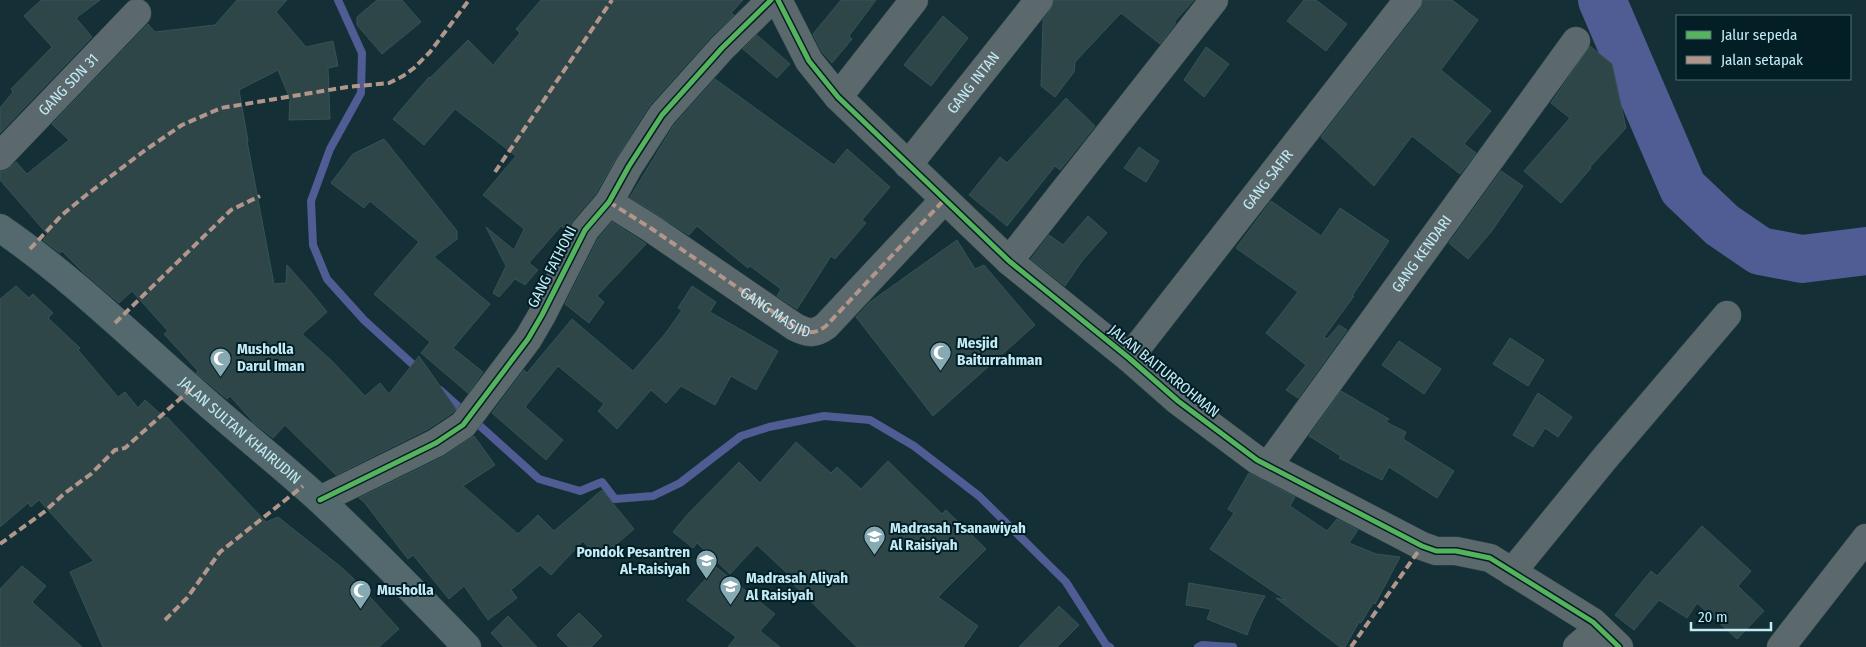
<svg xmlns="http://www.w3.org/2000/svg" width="1866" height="647" font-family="'Fira Sans Condensed',sans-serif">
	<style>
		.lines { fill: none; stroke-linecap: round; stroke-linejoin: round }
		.stream { stroke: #505c94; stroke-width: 8 }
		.river { stroke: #505c94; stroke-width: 48 }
		.building { fill: #2e4648; stroke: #345457 }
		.minor-casing { stroke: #334b51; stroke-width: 29 }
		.major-casing { stroke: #334b51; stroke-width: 29 }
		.minor { stroke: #5b696c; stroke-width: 28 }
		.major { stroke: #54696d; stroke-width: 28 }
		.quiet { stroke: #b2968c; stroke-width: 4; stroke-dasharray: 8 4; stroke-linecap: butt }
		.cycleway-casing { stroke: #031e24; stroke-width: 8 }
		.cycleway { stroke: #56b35d; stroke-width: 5 }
		.labels { text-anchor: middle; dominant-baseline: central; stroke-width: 4; stroke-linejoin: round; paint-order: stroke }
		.street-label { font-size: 15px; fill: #c3ebf5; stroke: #031e24 }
		.poi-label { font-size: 15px; font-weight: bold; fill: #c3ebf5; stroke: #031e24; text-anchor: start }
	</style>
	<rect width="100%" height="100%" fill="#142f35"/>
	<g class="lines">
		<g class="stream">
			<polyline points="338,0 362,53 361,93 330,149 311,201 313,245 327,279 364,320 419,370"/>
			<polyline points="440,390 539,479 580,491 602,482 615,499 653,496 680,483 741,436 769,427 824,416 870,420 914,446 979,496 1066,582 1106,645 1110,647"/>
			<polyline points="1198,647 1202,645 1233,647"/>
		</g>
		<polyline class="river" points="1602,0 1683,188 1722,225 1760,251 1802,259 1866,251"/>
	</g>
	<g class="building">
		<polygon points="41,0 100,0 76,18 92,37 0,133 0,108 13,92 11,89 52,47 24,16"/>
		<polygon points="237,0 287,0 276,12 306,47 333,41 338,66 328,68 330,119 289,120 290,99 278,70 239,90 248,141 247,141 274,284 286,283 287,265 311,292 327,312 302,334 332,361 365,396 380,383 389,394 419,356 456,409 452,413 428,429 336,475 285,425 273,438 254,423 230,396 227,399 196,373 198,371 164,334 168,331 132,291 119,303 83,272 62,251 60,253 43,240 48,235 0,180 0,171 5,171 16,162 27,174 69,140 52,124 148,24 155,32 215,25"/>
		<polygon points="377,0 402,0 421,22 382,54 357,25 357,17"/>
		<polygon points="541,0 743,0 731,13 734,15 710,38 649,106 616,158 596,193 573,220 567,231 561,226 529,263 538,270 525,285 515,279 499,297 493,293 506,266 486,227 514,250 524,229 483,195 516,156 455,109 424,145 393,119 429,77 430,78 468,40 493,65 520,33 516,29"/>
		<polygon points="841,0 876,0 849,36 852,39 832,63 822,52 813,34"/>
		<polygon points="1054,0 1194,0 1174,22 1176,23 1160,44 1121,13 1075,62 1074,72 1055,97 1041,86 1043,20 1051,9"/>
		<polygon points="1304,0 1316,0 1347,24 1326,51 1287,21"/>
		<polygon points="1423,0 1452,0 1478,20 1441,70 1491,111 1464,144 1476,153 1460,174 1412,136 1374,186 1321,137 1420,10"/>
		<polygon points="943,16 968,38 931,86 904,65"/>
		<polygon points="757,35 790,64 777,78 743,49"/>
		<polygon points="1590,46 1612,64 1626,128 1590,167 1591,168 1561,203 1524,171 1570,118 1551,103"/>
		<polygon points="1206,47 1229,64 1204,97 1184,80"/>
		<polygon points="715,79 834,165 847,149 890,187 862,220 866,223 835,259 831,256 797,309 777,296 781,289 750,266 748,268 697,226 689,235 630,197 674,125"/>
		<polygon points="1066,98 1095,126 1060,170 1055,166 1007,226 969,195 1000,157 1007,163"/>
		<polygon points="384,139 457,231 457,239 434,257 490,304 453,348 483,372 468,393 421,353 430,342 374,294 419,242 370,201 364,208 331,183 353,154"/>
		<polygon points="1139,147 1159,161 1146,182 1124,168"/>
		<polygon points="1501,171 1523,186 1491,232 1468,259 1449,243"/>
		<polygon points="1271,201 1321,236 1340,208 1389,241 1352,296 1354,296 1324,337 1327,339 1339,325 1347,330 1298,398 1286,390 1306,365 1266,333 1298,292 1236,248"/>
		<polygon points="1088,216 1107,233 1082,261 1065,286 1031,259 1049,235 1063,245"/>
		<polygon points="612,222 646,244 597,296 604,302 589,323 565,304 598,239"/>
		<polygon points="957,240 975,269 984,265 1035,325 933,416 856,317 870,302"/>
		<polygon points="16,286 29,298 33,294 53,313 48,318 80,348 78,350 118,397 125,392 138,408 145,400 165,418 167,417 266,522 278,517 341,567 352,577 399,629 379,647 103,647 70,572 94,561 39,500 31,507 28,503 0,527 0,299"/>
		<polygon points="692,286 716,302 710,312 778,351 756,390 731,376 715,405 681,386 666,403 651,390 617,429 598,411 604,404 558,366 525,407 563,440 546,460 492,413 524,370 527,373 572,319 633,371 665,334 682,310 678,308"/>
		<polygon points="1510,338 1544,360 1528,386 1493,364"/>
		<polygon points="1399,341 1441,369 1424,394 1382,365"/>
		<polygon points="1341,391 1389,419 1386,422 1406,432 1403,439 1454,471 1437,498 1389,467 1382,480 1339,458 1341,456 1309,436"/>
		<polygon points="1538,393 1572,417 1558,437 1545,428 1533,447 1513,435"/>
		<polygon points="474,436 495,465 463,486 518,534 538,515 554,531 602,490 634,529 599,559 583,541 551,575 540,565 511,590 517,598 488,620 464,586 449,599 413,555 408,559 364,502 359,498 443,457"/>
		<polygon points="796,442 831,473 837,467 861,489 888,461 942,514 946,510 986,549 938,597 978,626 963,647 857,647 786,577 788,574 757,545 730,574 697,543 693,548 673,532 687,515 739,462 760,483"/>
		<polygon points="1249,473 1295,497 1290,506 1327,531 1337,519 1358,530 1349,543 1376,554 1400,557 1375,604 1373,603 1361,623 1359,622 1345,647 1340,647 1276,598 1286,600 1210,549 1234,513 1228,509"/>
		<polygon points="1702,526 1751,571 1738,586 1764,611 1737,639 1697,603 1687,618 1659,600 1634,630 1615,615 1651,571 1657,576"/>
		<polygon points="22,566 46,586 32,602 82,647 0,647 0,589"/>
		<polygon points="716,567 775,614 760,631 780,647 728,647 736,637 687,600"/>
		<polygon points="1189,583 1265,596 1253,619 1247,635 1207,619 1211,609 1186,605"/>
		<polygon points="1059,606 1079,625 1057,647 1019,647"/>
		<polygon points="579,613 602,636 591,647 569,647 557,635"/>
		<polygon points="508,616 537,647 504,647 491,633"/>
	</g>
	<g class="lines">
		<defs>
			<g id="minor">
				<polyline points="778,0 809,61 838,97 1009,261 1129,358 1178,401 1257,460 1422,546 1436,551 1456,551 1490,558 1593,622 1619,647"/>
				<polyline points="838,97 914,0"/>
				<path id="s1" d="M0 156 137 13"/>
				<path id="s2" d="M908 165 1039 0"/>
				<path id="s3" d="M609 202 652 229 795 327C807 333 814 335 826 326L944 200"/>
				<polyline points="1009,261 1214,0"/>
				<path id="s4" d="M1129 358 1408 0"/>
				<path id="s5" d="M1268 466 1576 41"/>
				<polyline points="320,500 436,443 463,425 528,339 542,315 585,230 609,202 629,166 662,115 722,48 771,0"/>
				<polyline points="1512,572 1605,458 1727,315"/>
				<polyline points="1577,647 1599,628"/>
				<polyline points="1781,647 1866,538"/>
			</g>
			<g id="major">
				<path id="s6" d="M0 228C67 274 127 332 188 386 231 425 277 461 320 500 370 547 419 597 467 647"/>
			</g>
		</defs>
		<use href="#minor" class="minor-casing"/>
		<use href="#major" class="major-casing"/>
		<use href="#minor" class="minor"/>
		<use href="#major" class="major"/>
		<g class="quiet">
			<polyline points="495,172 612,0"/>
			<path d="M609 202 652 229 795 327C807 333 814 335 826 326L944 200"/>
			<polyline points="30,249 62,215 85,196 144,151 182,125 221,108 347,87 389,83 403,76 414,68 430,52 469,0"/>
			<polyline points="115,323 231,210 260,196"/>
			<polyline points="0,544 44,512 65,493 91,474 115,450 125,448 191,389"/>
			<polyline points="165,620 187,598 220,552 303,486"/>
			<polyline points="1351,647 1422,546"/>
		</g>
		<defs>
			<g id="cycleway">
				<polyline points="778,0 809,61 838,97 1009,261 1129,358 1178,401 1257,460 1422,546 1436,551 1456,551 1490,558 1593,622 1619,647"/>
				<polyline points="320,500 436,443 463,425 528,339 542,315 585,230 609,202 629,166 662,115 722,48 771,0"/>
			</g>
		</defs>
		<use href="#cycleway" class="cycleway-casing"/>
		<use href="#cycleway" class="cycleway"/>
	</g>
	<defs>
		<symbol id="mosque-pin" viewBox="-11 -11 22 30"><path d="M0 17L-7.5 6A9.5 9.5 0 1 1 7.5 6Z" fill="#86a9b2" stroke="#031e24"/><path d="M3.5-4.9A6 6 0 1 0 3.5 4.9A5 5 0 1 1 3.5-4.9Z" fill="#fff"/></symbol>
		<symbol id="school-pin" viewBox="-11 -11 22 30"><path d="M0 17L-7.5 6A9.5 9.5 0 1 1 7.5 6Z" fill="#86a9b2" stroke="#031e24"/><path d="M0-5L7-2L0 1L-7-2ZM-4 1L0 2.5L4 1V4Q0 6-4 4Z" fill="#fff"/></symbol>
	</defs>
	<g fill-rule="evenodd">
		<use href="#mosque-pin" x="928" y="340" width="25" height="34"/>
		<use href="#mosque-pin" x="208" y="346" width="25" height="34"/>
		<use href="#school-pin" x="862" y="524" width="25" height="34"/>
		<use href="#school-pin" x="694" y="548" width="25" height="34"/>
		<use href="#school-pin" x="718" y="574" width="25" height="34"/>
		<use href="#mosque-pin" x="348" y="578" width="25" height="34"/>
	</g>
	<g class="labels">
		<g class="street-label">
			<text stroke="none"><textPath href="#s2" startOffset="105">GANG INTAN</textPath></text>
			<text stroke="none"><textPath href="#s1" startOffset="99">GANG SDN 31</textPath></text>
			<text stroke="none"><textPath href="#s4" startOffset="226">GANG SAFIR</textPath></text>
			<text stroke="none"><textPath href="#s5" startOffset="262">GANG KENDARI</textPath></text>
			<text transform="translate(552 267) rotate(-63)">GANG FATHONI</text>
			<text stroke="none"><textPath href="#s3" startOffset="200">GANG MASJID</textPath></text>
			<text transform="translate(1164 371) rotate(39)">JALAN BAITURROHMAN</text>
			<text stroke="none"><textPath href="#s6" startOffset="314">JALAN SULTAN KHAIRUDIN</textPath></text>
		</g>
		<g class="poi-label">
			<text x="957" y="343">Mesjid<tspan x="957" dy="17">Baiturrahman</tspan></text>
			<text x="237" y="349">Musholla<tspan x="237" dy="17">Darul Iman</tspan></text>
			<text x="890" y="528">Madrasah Tsanawiyah<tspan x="890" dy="17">Al Raisiyah</tspan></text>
			<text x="690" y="552" text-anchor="end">Pondok Pesantren<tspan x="690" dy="17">Al-Raisiyah</tspan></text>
			<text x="746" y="578">Madrasah Aliyah<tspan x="746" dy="17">Al Raisiyah</tspan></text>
			<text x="377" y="590">Musholla</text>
		</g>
	</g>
	<rect x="1676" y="15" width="175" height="65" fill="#031e24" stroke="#507078"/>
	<rect x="1686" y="31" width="25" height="8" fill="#56b35d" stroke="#507078"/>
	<text x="1721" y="40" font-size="15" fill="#c3ebf5">Jalur sepeda</text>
	<rect x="1686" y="56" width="25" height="8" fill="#b2968c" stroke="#507078"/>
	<text x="1721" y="65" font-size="15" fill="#c3ebf5">Jalan setapak</text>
	<path d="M1691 622v8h80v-8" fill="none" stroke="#c3ebf5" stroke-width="2.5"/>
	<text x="1698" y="622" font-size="15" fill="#c3ebf5" stroke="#031e24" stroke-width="4" paint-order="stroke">20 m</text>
</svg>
